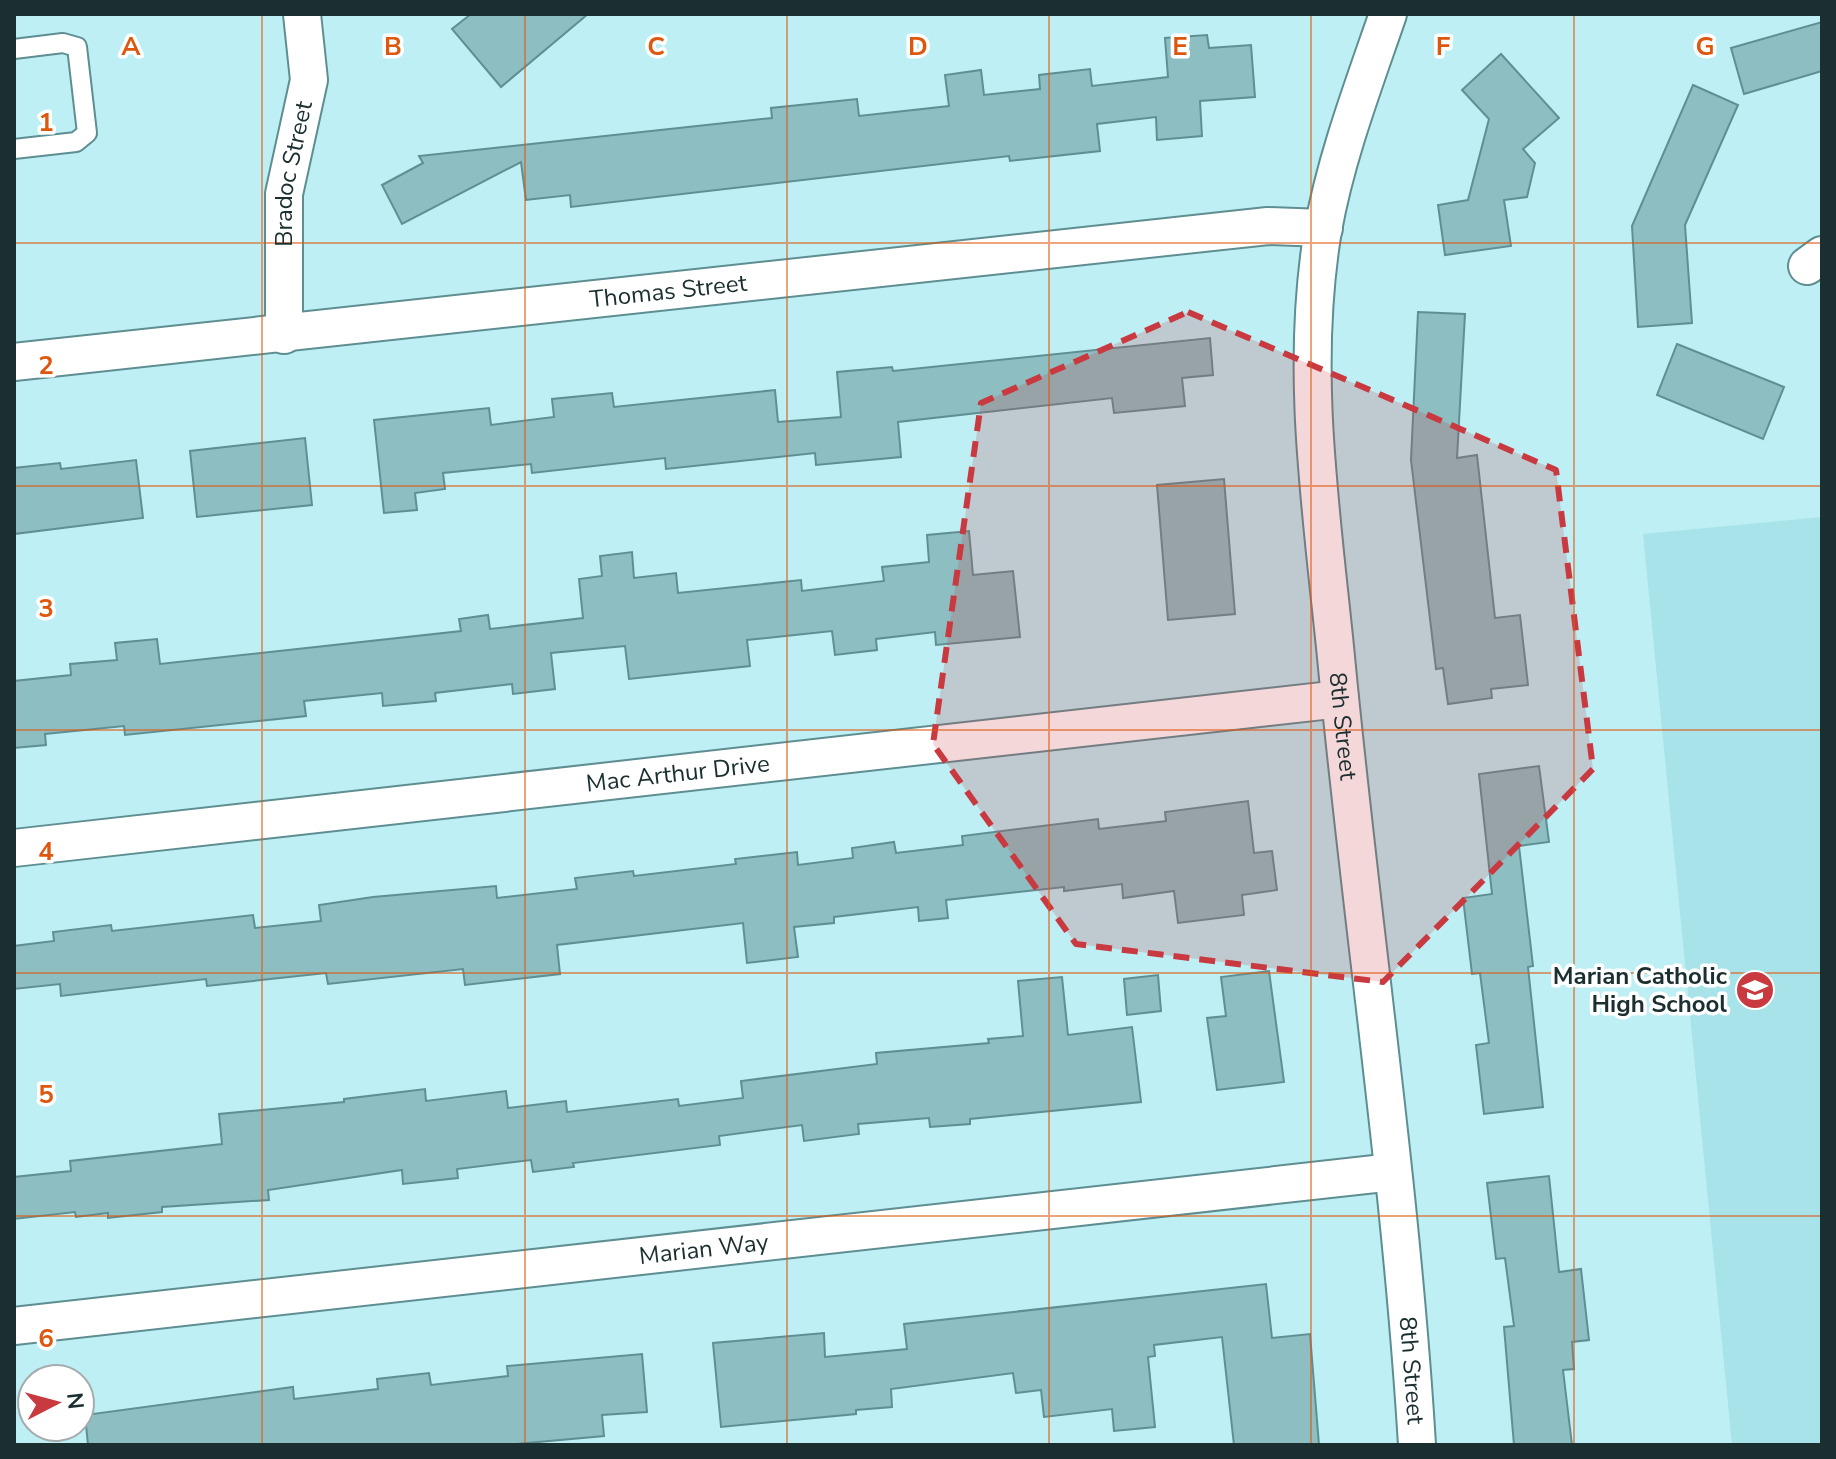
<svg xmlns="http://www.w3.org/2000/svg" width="1836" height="1459" font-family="'Nunito Sans',sans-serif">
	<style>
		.built { fill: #a8e3e9 }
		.building { fill: #8dbec2; stroke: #608f93; stroke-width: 2 }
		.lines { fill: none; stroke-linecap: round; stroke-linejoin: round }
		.lane-casing { stroke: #5e8e92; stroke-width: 22 }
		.street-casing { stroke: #5e8e92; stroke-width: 40 }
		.lane { stroke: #fff; stroke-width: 18 }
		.street { stroke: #fff; stroke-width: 36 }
		.marked { fill: #c93940; fill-opacity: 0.2; stroke: #c93940; stroke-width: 6; stroke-dasharray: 16 10; stroke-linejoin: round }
		.grid { fill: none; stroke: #de570e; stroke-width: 2; stroke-opacity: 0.55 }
		.labels { text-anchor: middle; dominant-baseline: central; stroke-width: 7; stroke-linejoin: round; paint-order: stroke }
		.street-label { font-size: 24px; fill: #1b2f31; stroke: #fff }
		.poi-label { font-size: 24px; font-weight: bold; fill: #1b2f31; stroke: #fff; text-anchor: end }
		.grid-label { font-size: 26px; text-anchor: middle; font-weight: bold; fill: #de570e; stroke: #fff; stroke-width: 7; stroke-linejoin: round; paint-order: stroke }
	</style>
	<rect width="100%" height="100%" fill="#bdeff4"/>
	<polygon class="built" points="1822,517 1822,1445 1732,1445 1643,534"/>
	<g class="building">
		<polygon points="471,14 588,14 501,87 452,29"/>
		<polygon points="1822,22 1822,71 1744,94 1731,48"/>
		<polygon points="1207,35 1209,48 1251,45 1255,97 1200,101 1202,136 1157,140 1156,117 1097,124 1100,151 1010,161 1009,156 571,207 570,195 526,200 521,162 402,224 382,185 423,163 419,156 772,118 771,108 857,99 859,116 949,106 945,75 981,70 984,95 1040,89 1039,75 1090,69 1092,86 1168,77 1165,38"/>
		<polygon points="1501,54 1559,118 1523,149 1535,163 1527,197 1504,200 1511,246 1445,255 1438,205 1468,200 1489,119 1462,90"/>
		<polygon points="1693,85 1738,105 1685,225 1692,323 1638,327 1632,226"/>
		<polygon points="1418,312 1465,314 1457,458 1477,455 1495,618 1520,615 1528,685 1491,689 1492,698 1448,704 1443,668 1436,669 1411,460"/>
		<polygon points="1210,338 1213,375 1182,378 1185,406 1114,413 1112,398 898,422 901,457 816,465 815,453 666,469 665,458 532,473 531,464 443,473 445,489 415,493 417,510 384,513 374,420 489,408 491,425 554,417 552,399 612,393 614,407 775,390 778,422 841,417 837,372 892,367 893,371"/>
		<polygon points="1677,344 1784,387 1763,439 1657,395"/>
		<polygon points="305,438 312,505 197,517 190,451"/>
		<polygon points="136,460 143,518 14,534 14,468 60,463 61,469"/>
		<polygon points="1224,479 1235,614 1168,620 1157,485"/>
		<polygon points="969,531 973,575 1013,571 1020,637 936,645 935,632 876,639 877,650 835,655 832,631 747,640 750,666 629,679 625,646 551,653 555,689 513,694 512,684 435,693 436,701 383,706 382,693 304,701 306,716 125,735 124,726 45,734 46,745 14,748 14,681 71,675 70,664 117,660 115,643 157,639 160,664 461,631 459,619 488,615 490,629 583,618 579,579 602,576 600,556 632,552 634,578 676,573 678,593 801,580 802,591 884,581 882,567 929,562 927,535"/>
		<polygon points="1539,766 1549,842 1519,846 1533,966 1528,967 1543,1107 1484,1114 1476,1045 1489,1043 1480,973 1472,974 1463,898 1492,894 1479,774"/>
		<polygon points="1248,801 1254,853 1272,851 1277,890 1242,895 1244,915 1178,923 1174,891 1123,898 1122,884 1064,891 1064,887 946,900 948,918 919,921 918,907 834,917 834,923 794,927 798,957 747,963 743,923 557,945 560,974 465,985 463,969 328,984 326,973 207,986 206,979 61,996 60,984 14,989 14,946 54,941 53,932 111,925 112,931 253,915 255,928 321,921 319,905 373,897 496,886 497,898 577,889 575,878 633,871 634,876 736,864 735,859 797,852 798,865 853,858 852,848 894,842 896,853 963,845 962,836 1098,819 1099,829 1166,821 1165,812"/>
		<polygon points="1269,971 1284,1082 1217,1090 1207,1018 1226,1016 1221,977"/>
		<polygon points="1158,975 1161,1011 1127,1015 1124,979"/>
		<polygon points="1062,977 1068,1035 1132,1027 1141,1102 970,1119 970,1124 930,1127 929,1118 858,1124 859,1134 804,1141 802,1125 719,1136 720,1145 573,1163 574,1167 533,1172 531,1160 457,1169 458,1178 403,1184 402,1170 268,1190 269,1200 162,1207 162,1212 108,1218 108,1213 76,1217 75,1212 14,1219 14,1177 71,1171 70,1161 222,1144 219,1114 344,1102 344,1099 425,1089 426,1101 506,1091 508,1108 566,1101 567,1112 678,1099 679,1106 743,1098 741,1081 877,1064 876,1053 989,1043 988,1039 1023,1036 1018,981"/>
		<polygon points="1549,1176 1559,1272 1581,1269 1589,1340 1572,1342 1574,1369 1563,1370 1572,1445 1514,1445 1504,1327 1514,1326 1505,1258 1496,1259 1487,1183"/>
		<polygon points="1266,1284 1272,1338 1310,1334 1319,1445 1234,1445 1222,1337 1154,1345 1155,1356 1148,1357 1155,1427 1114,1431 1112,1409 1044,1417 1041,1390 1016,1393 1013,1373 891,1389 892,1407 856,1410 856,1414 721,1427 713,1343 824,1333 825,1357 907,1349 904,1324"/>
		<polygon points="642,1354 647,1412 602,1415 604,1436 506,1445 88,1445 85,1415 293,1387 294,1399 378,1389 377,1379 429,1373 431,1385 508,1376 507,1366"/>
	</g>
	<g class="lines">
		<defs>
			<polyline id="lane" points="14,49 63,43 77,47 87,133 76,142 14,149"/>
			<g id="street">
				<path id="s1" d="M1388 14C1364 84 1336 157 1323 230 1299 372 1322 515 1336 657 1361 920 1401 1181 1417 1445"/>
				<polyline points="1807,266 1822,255"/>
				<path id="s2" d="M284 335V194L309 80 302 14"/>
				<path id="s3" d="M14 362 1268 226 1324 228"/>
				<path id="s4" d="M14 848 1340 699"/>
				<path id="s5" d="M14 1326 1393 1172"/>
			</g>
		</defs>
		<use href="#lane" class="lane-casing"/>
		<use href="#street" class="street-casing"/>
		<use href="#lane" class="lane"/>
		<use href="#street" class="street"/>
	</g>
	<path class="marked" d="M1188 312 1556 470 1593 769 1383 982 1076 944 933 744 981 403Z"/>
	<path class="grid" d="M262 14V1445M525 14V1445M787 14V1445M1049 14V1445M1311 14V1445M1574 14V1445M14 243H1822M14 486H1822M14 730H1822M14 973H1822M14 1216H1822"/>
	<defs>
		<symbol id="school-disc" viewBox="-11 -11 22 22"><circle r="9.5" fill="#c93940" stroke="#fff"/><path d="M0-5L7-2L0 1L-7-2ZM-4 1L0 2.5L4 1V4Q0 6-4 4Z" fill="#fff"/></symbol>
	</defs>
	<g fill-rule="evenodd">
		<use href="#school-disc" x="1733" y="968" width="44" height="44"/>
	</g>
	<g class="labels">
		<g class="street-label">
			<text stroke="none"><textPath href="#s2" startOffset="162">Bradoc Street</textPath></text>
			<text stroke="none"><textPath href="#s3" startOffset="658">Thomas Street</textPath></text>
			<text stroke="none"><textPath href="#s1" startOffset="724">8th Street</textPath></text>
			<text stroke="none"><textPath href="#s4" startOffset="668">Mac Arthur Drive</textPath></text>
			<text stroke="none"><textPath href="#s5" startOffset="694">Marian Way</textPath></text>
			<text stroke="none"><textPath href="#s1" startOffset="1372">8th Street</textPath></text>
		</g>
		<g class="poi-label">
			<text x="1727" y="976">Marian Catholic<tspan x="1727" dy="28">High School</tspan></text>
		</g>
	</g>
	<g class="grid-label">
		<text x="131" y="55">A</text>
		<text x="393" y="55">B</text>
		<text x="656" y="55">C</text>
		<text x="918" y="55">D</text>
		<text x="1180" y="55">E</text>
		<text x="1443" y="55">F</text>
		<text x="1705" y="55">G</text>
		<text x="46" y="131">1</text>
		<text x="46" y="374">2</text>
		<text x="46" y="617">3</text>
		<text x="46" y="860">4</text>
		<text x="46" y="1103">5</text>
		<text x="46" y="1347">6</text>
	</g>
	<rect width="1836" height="1459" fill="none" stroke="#1b2f31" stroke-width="32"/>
	<g transform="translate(56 1403) rotate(84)"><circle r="38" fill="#ffffff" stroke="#a4acad" stroke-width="2"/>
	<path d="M0-6L14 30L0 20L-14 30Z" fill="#c93940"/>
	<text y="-12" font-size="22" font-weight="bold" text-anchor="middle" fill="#1b2f31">N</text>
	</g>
</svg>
